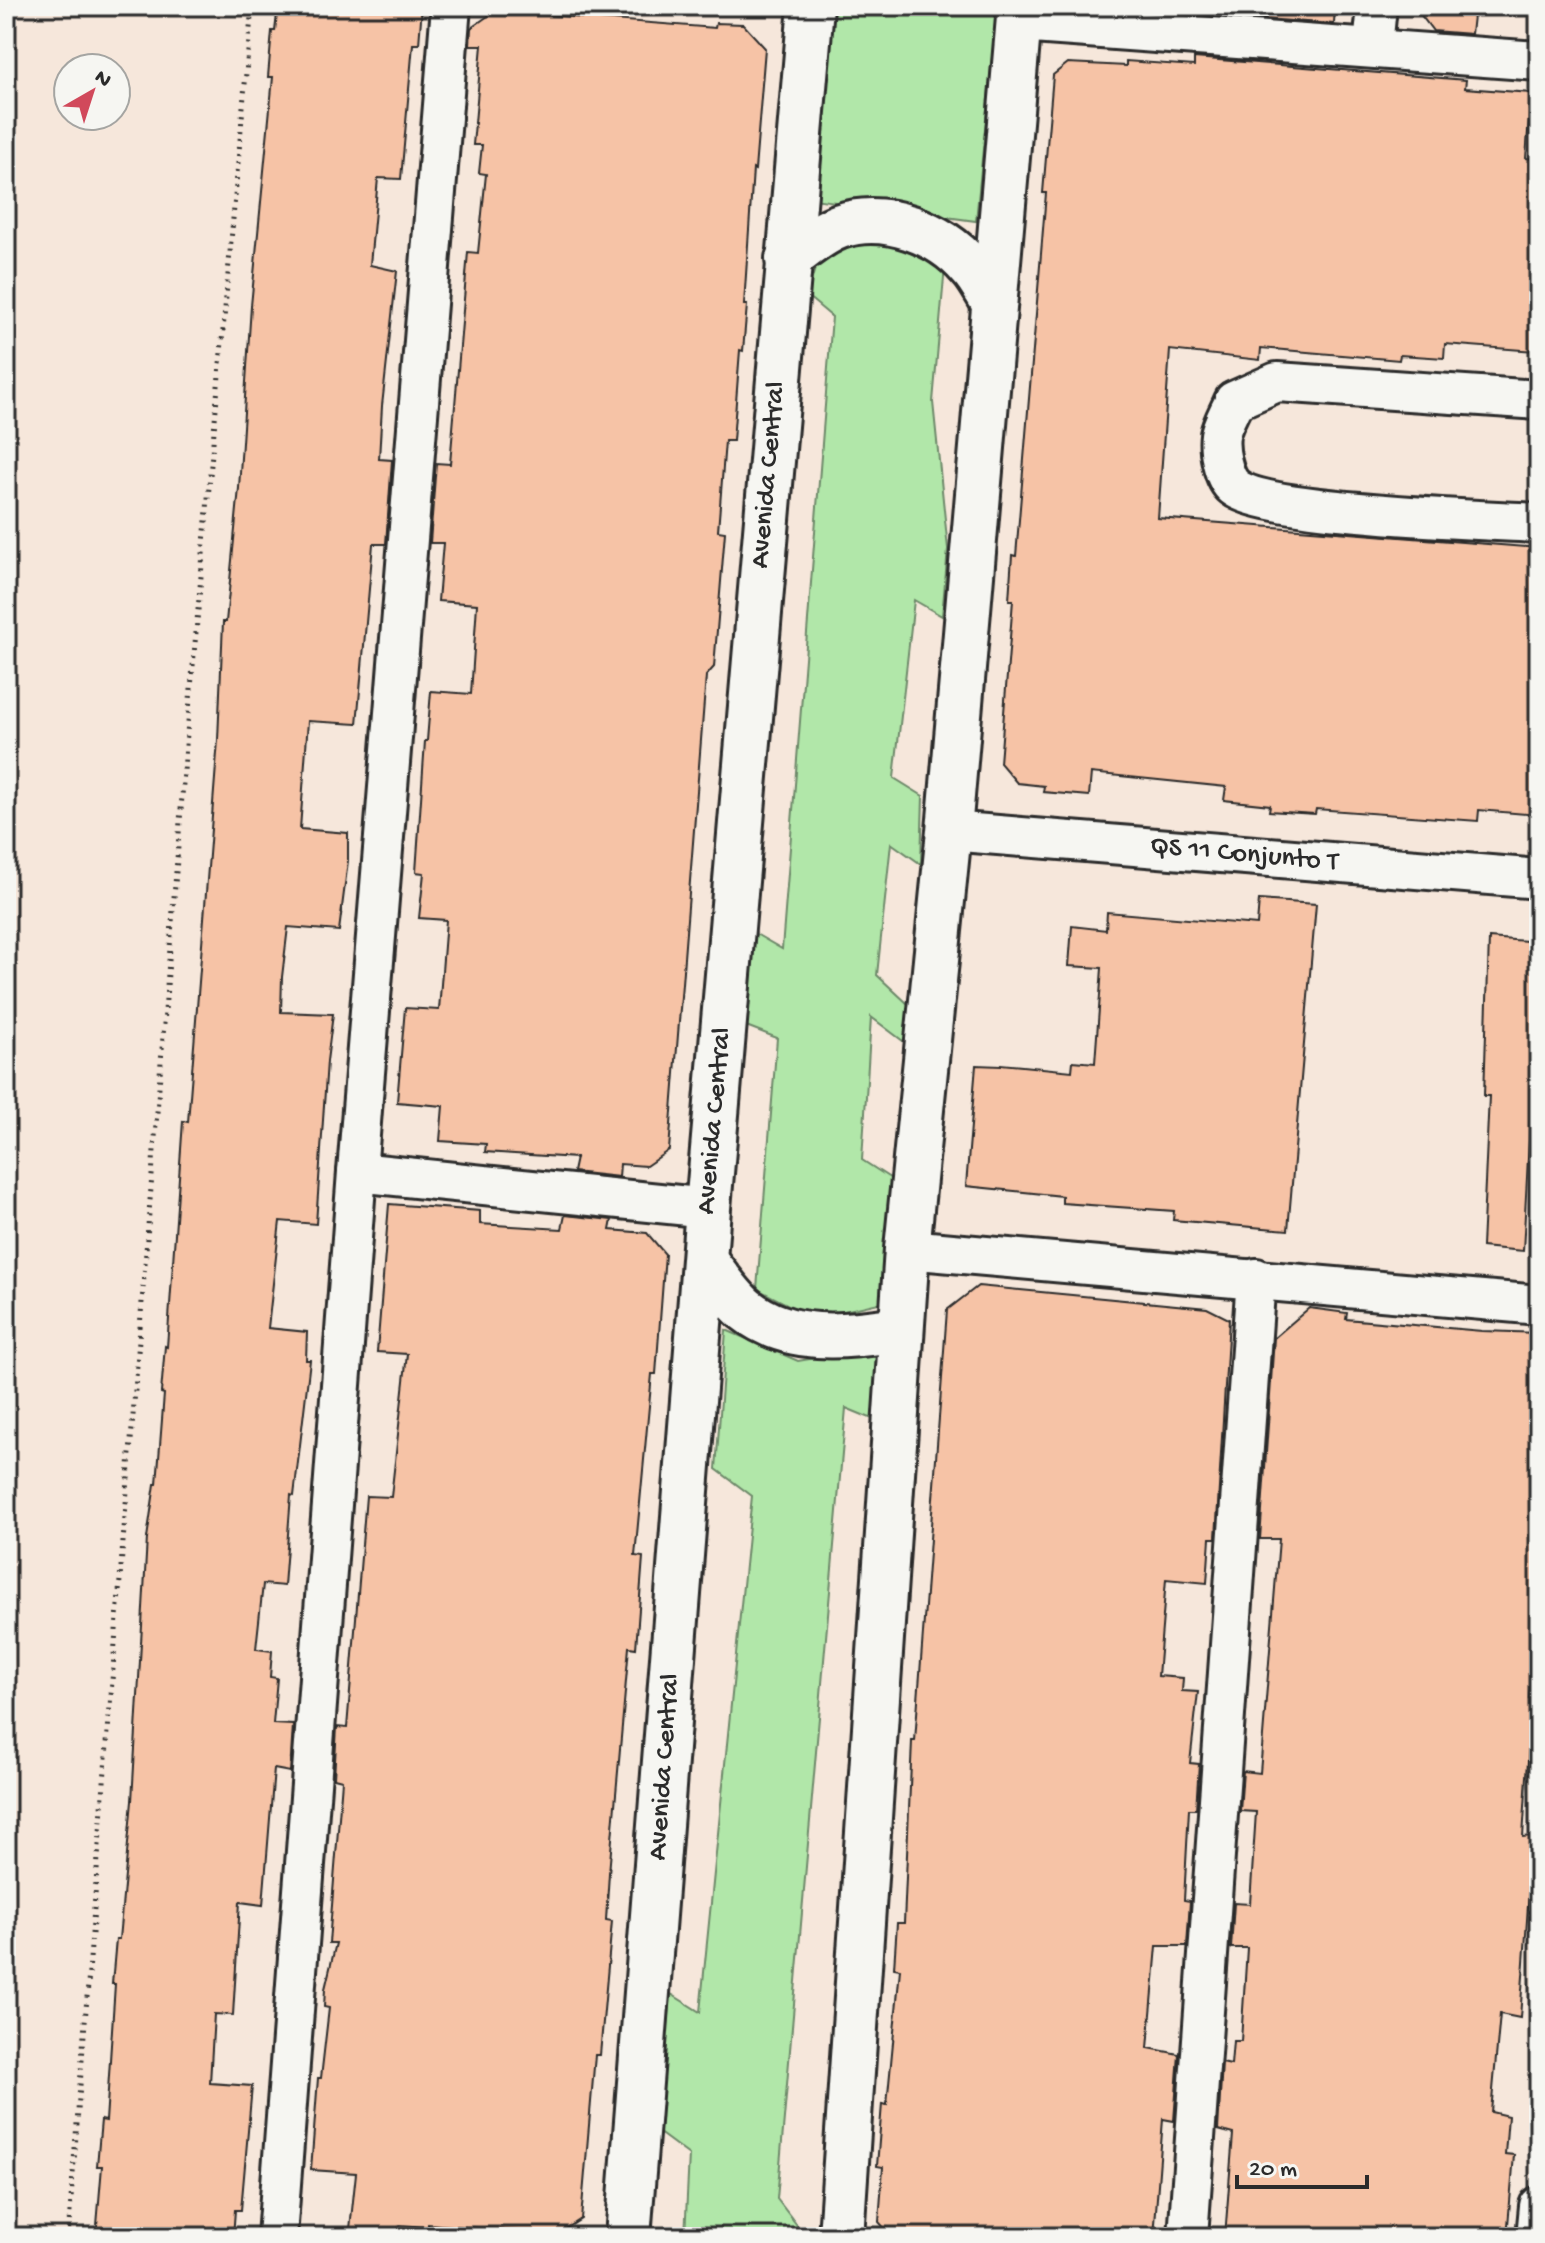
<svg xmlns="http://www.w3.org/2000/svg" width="1545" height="2243" font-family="'Gochi Hand',sans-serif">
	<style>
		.green { fill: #b1e7a9; stroke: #6e896a; stroke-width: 2 }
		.building { fill: #f6c3a6; stroke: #2b2b2b; stroke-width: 2 }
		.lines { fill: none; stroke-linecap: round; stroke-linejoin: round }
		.street-casing { stroke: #2b2b2b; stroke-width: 44 }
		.secondary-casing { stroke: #2b2b2b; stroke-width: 50 }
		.path { stroke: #2b2b2b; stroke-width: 5; stroke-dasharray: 2 6; stroke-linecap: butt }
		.street { stroke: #f6f6f2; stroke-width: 38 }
		.secondary { stroke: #f6f6f2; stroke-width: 44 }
		.labels { text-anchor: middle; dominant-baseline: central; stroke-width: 6; stroke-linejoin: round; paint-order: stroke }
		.street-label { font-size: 28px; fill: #2b2b2b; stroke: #f6f6f2 }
	</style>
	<rect width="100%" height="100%" fill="#f6e7db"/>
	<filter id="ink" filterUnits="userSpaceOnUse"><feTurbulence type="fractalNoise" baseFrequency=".0125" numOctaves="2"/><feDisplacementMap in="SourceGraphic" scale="16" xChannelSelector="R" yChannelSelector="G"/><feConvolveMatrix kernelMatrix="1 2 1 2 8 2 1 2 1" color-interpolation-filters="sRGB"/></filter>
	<g filter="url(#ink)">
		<g class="green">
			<polygon points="834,6 997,6 976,221 813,199"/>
			<polygon points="886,236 945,266 933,402 948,549 942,616 914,600 894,778 923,796 921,864 891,843 877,975 908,1004 907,1044 871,1017 862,1160 896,1182 883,1302 814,1318 757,1289 777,1038 741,1024 754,933 782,949 832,317 807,296 818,258"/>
			<polygon points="726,1330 798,1361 882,1347 875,1420 846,1408 777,2199 806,2237 685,2237 689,2155 658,2132 671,1994 700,2012 752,1496 716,1469"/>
		</g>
		<g class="building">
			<polygon points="278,6 422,6 419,44 413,44 401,179 378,178 370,265 397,271 382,406 379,459 392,460 386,544 373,544 357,724 308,721 300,829 348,833 348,861 339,931 288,927 282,977 281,1012 333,1014 327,1061 316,1224 280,1221 268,1328 307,1332 306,1360 310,1360 294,1496 291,1495 284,1586 263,1584 256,1649 272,1651 270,1677 277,1678 273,1724 293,1725 290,1772 274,1769 263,1905 240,1902 233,2015 214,2014 210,2083 252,2086 241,2210 235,2210 233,2237 96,2237 102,2166 97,2166 101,2120 106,2121 115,1984 112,1984 116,1939 119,1939 132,1801 147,1538 155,1484 157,1484 164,1394 161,1393 165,1346 167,1347 183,1121 188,1122 218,740 223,622 226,622 239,488 251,306 273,77 268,77 272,31 275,31"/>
			<polygon points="1197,6 1335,6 1334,24 1196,14"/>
			<polygon points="1414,6 1474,6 1471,34 1433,31"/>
			<polygon points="495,11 715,28 716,23 743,24 765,48 755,170 753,169 744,305 747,305 743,351 740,350 733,441 725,441 718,531 725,532 714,667 706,676 669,1150 646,1166 620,1164 619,1177 573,1172 576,1158 485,1152 486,1144 440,1141 443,1106 397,1102 405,1008 439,1010 446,920 419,918 424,873 416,872 425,741 427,741 431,691 471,694 477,604 438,601 443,543 430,543 436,463 450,464 468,252 478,253 486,174 479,173 482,145 473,145 482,45 470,45 471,28"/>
			<polygon points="1194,58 1466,80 1465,88 1531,93 1526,158 1539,159 1539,314 1536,351 1445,344 1444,358 1400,355 1399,360 1261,348 1260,360 1170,350 1158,518 1539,548 1539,815 1479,810 1478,821 1316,809 1315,814 1269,811 1270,805 1224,800 1226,787 1091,773 1089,796 1043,792 1044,786 1017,783 1000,763 1013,600 1009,600 1012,555 1016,556 1046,193 1043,193 1053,75 1068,63 1126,66 1126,61 1194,66"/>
			<polygon points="1259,900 1316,904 1288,1230 1173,1220 1174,1211 1062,1203 1062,1196 966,1186 976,1065 1001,1066 1001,1064 1072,1071 1073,1061 1095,1063 1102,968 1069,966 1072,926 1106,930 1107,912 1257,925"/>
			<polygon points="1489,938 1539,942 1539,1123 1530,1122 1523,1251 1482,1247 1489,1096 1484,1096"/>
			<polygon points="389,1204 480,1211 480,1224 562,1229 565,1215 612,1220 610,1230 647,1233 665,1254 656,1374 652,1374 635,1556 643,1557 636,1648 629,1647 609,1873 606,1920 612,1921 600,2055 595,2055 581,2219 558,2234 428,2224 428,2227 400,2225 397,2233 350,2229 356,2173 311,2170 318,2078 321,2078 329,2008 324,2007 325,1989 336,1943 329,1943 342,1780 334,1778 337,1727 347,1728 366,1496 391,1497 407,1354 377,1352"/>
			<polygon points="978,1286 1207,1308 1229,1319 1216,1538 1210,1538 1207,1583 1166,1579 1158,1676 1183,1678 1182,1691 1198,1692 1190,1763 1199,1764 1196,1809 1189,1809 1184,1900 1190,1901 1187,1946 1157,1946 1148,2048 1179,2054 1174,2121 1163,2119 1154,2237 892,2237 879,2222 883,2167 877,2166 882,2104 887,2105 900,1969 894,1968 897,1923 904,1923 912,1741 915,1741 947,1310"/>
			<polygon points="1309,1308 1347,1313 1346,1319 1482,1331 1539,1333 1539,1605 1529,1698 1539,1699 1539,1747 1529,1746 1523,1837 1533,1836 1520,2018 1500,2014 1491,2112 1508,2116 1505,2154 1514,2155 1507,2237 1225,2237 1233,2134 1218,2130 1222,2063 1231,2065 1233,2041 1241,2041 1247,1948 1231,1948 1234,1903 1250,1904 1256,1812 1240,1811 1243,1771 1260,1773 1279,1539 1260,1539 1274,1338"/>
		</g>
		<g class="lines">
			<defs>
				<g id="street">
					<polyline points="1019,23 1539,61"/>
					<polyline points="1373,47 1377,6"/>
					<path d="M1539 400 1277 382 1234 401C1230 411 1222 424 1220 435 1218 449 1223 478 1234 487 1265 513 1486 520 1539 523"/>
					<polyline points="949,831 1539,879"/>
					<polyline points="357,1172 708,1208"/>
					<polyline points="907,1249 1539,1305"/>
					<polyline points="277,2237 357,1172 451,6"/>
					<polyline points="1188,2237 1256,1278"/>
					<polyline points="1536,2237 1539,2206"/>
				</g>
				<g id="secondary">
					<path d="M788 259C803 249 822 232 840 226 885 211 940 232 970 267 980 277 986 291 994 303"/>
					<path d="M705 1261C717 1276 730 1296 745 1309 790 1345 848 1336 901 1329"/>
					<polyline points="628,2237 708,1208 811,6"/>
					<polyline points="841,2237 907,1249 949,831 1020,6"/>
				</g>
			</defs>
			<use href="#street" class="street-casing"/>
			<use href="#secondary" class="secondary-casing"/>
			<polyline class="path" points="68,2237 187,733 252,6"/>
			<use href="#street" class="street"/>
			<use href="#secondary" class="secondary"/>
		</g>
	</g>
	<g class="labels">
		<g class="street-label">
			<text transform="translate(769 475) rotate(-85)">Avenida Central</text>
			<text transform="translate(1244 855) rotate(5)">QS 11 Conjunto T</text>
			<text transform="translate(715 1121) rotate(-85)">Avenida Central</text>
			<text transform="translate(665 1767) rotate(-86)">Avenida Central</text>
		</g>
	</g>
	<rect width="1545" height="2243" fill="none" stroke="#f6f6f2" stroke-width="32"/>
	<rect x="16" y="16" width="1513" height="2211" fill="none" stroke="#2b2b2b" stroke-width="3" filter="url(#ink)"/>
	<g transform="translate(92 92) rotate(39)"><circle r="38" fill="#f6f6f2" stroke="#a5a5a2" stroke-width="2"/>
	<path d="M0-6L14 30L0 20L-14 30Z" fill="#d1495b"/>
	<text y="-12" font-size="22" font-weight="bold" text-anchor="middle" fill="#2b2b2b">N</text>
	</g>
	<path d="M1237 2175v12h130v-12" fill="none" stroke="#2b2b2b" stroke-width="4"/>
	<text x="1249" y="2175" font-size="24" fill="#2b2b2b" stroke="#f6f6f2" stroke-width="6" paint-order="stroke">20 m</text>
</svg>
